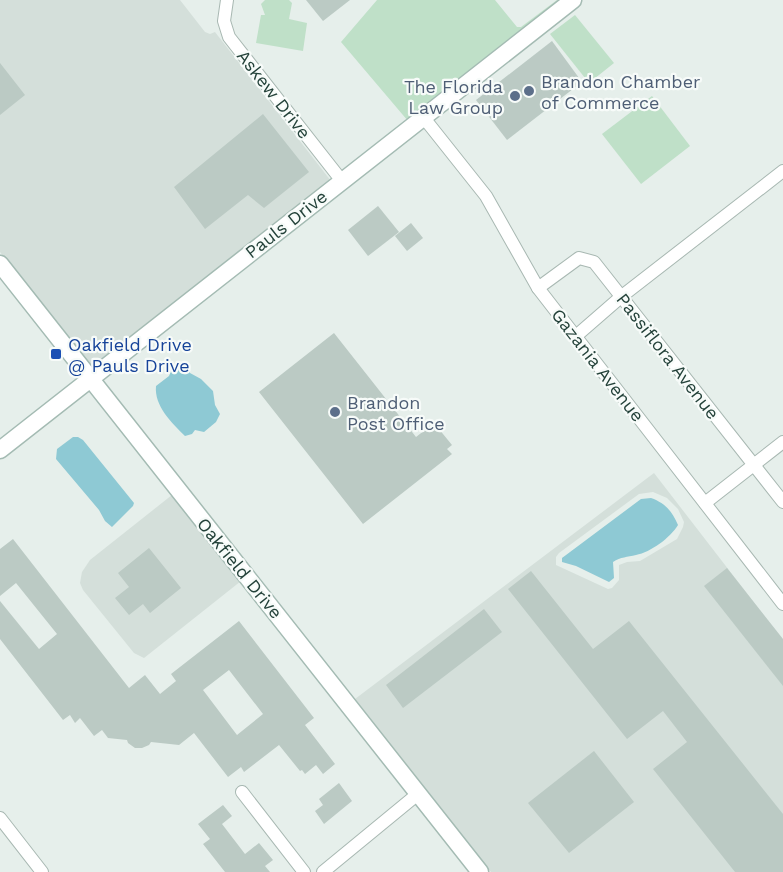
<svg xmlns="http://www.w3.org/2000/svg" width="783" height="872" font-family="'Work Sans',sans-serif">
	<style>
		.built { fill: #d4dfda; fill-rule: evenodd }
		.green { fill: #bfe0c8 }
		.water { fill: #8ec9d4 }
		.building { fill: #bbcac4; fill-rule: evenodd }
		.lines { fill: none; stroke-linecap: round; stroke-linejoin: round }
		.street-casing { stroke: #a8b8b2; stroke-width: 14 }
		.secondary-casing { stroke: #a4bbb3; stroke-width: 19 }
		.street { stroke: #fff; stroke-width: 12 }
		.secondary { stroke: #fff; stroke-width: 16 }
		.service-dot { fill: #5c6f8a; stroke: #f7fbf9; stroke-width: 2 }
		.transit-dot { fill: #1a4fb4; stroke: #f7fbf9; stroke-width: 2 }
		.labels { text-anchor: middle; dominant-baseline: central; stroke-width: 4.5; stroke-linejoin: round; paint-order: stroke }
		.service-label { font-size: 18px; fill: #4e5e75; stroke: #f7fbf9; text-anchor: start }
		.street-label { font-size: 18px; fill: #24423a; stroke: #f7fbf9 }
		.transit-label { font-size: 18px; fill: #164399; stroke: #f7fbf9; text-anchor: start }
	</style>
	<rect width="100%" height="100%" fill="#e6efeb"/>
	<g class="built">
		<polygon points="0,0 180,0 205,32 210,34 215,32 331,181 92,369 0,252"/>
		<path d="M654 473 783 640V872H491L355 699ZM653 492 667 498 678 509 684 522 683 527 677 539 640 561 627 562 619 565V580L612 588 608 589 556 565V557L559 553 639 494Z"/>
		<polygon points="172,495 241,581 144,658 134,653 83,590 80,583 82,572 90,560"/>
	</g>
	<g class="green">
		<polygon points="265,0 289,0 292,3 289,19 307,23 303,51 256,43 261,15 265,15 261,4"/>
		<polygon points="377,0 495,0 517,27 521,27 557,0 559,2 408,121 341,42"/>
		<polygon points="575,15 614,63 589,83 550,34"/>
		<polygon points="652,96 690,146 641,184 602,134"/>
	</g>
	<g class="water">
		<path d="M180 367H188L190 373 201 379 213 391 215 405 220 414 216 422 204 432 195 430 192 434 185 436C172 423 154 406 156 386L169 376 172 369Z"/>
		<polygon points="73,437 78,437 83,440 134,503 133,506 112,527 105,521 99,510 56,459 57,449"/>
		<path d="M651 498C665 503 672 511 678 525 670 538 651 552 636 555 627 557 621 557 613 562L614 578 609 582 576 566 562 562V558L641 499Z"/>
	</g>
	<g class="building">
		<polygon points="306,0 350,0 323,21"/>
		<polygon points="552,41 582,82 507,140 476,100"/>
		<polygon points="0,63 25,95 0,115"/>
		<polygon points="263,114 309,172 264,208 248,195 205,229 174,187"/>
		<polygon points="378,206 399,232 368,256 348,230"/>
		<polygon points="411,223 423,238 407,251 395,236"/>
		<polygon points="334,333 416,437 434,423 452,445 447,449 452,454 363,524 259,392"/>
		<path d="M13 539 129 688 145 675 160 694 176 681 171 674 239 621 314 718 305 725 335 764 323 774 316 765 305 774 302 770 300 771 279 745 244 772 241 767 228 777 194 733 179 745 151 742 149 745 142 748H135L128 743 127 740 108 738 102 730 94 736 80 718 75 723 70 715 63 720 0 639V601L39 649 57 634 16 583 0 596V549ZM229 670 263 714 237 735 203 690Z"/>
		<polygon points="149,548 181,588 150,613 143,604 129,615 115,598 129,587 118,573"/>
		<polygon points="727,568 783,639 783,686 704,586"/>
		<polygon points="531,571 593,649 629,621 783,814 783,872 735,872 653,769 687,742 663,711 627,739 508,589"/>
		<polygon points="484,609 502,632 403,708 386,685"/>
		<polygon points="594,751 634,802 569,853 528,803"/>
		<polygon points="339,783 352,801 324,824 315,811 323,805 319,799"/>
		<polygon points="223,805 232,816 222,824 245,854 259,843 273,860 265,866 270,872 225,872 203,844 210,839 198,824"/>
	</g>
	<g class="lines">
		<defs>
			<g id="street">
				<polyline points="227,0 224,21 229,37 342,181"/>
				<polyline points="424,118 486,196 538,288 783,604"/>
				<polyline points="538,288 579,258 594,262 783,502"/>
				<polyline points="576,336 622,296 783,171"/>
				<polyline points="705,503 783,442"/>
				<polyline points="242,792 304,872"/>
				<polyline points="0,818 42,872"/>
				<polyline points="323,872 419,793"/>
			</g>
			<g id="secondary">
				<polyline points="0,264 480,872"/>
				<polyline points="0,450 573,0"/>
			</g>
		</defs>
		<use href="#street" class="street-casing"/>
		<use href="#secondary" class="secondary-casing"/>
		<use href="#street" class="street"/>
		<use href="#secondary" class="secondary"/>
	</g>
	<g class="service-dot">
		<circle cx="529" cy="91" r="6"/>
		<circle cx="515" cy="96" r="6"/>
		<circle cx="335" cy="412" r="6"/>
	</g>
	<rect class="transit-dot" x="50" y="348" width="12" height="12" rx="3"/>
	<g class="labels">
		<g class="service-label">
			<text x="541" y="81">Brandon Chamber<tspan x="541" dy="21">of Commerce</tspan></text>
			<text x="503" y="86" text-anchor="end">The Florida<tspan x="503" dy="21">Law Group</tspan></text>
			<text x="347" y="402">Brandon<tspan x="347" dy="21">Post Office</tspan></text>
		</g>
		<g class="street-label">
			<text transform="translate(274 94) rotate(52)">Askew Drive</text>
			<text transform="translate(286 224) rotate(-38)">Pauls Drive</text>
			<text transform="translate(668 356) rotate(52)">Passiflora Avenue</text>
			<text transform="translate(598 365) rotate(52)">Gazania Avenue</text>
			<text transform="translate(240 568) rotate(51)">Oakfield Drive</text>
		</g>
		<g class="transit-label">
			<text x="68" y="344">Oakfield Drive<tspan x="68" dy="21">@ Pauls Drive</tspan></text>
		</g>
	</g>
</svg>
